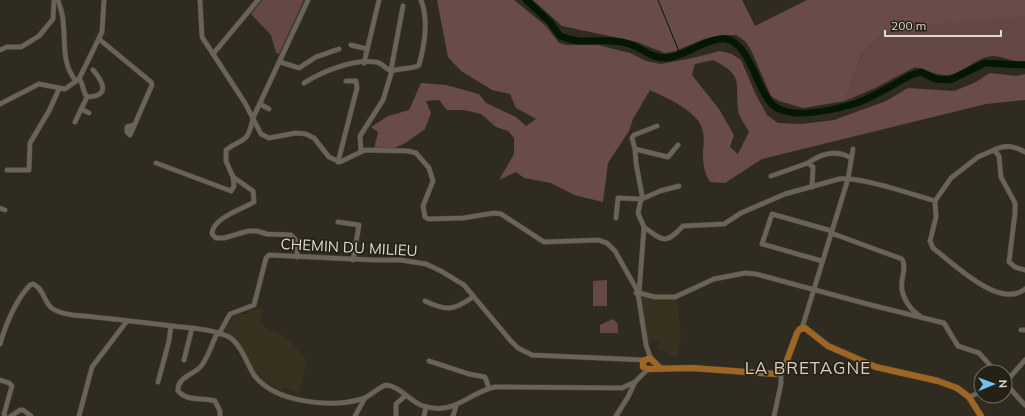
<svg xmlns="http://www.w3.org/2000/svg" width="1025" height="416" font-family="Mulish,sans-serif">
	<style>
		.built { fill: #39311f }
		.green { fill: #654845 }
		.forest { fill: #694b48; fill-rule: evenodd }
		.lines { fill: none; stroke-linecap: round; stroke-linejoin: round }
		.stream { stroke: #041707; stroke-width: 1 }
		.river { stroke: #041707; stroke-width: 7 }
		.minor-casing { stroke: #4b473e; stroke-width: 5.5 }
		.major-casing { stroke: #4b473e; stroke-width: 7 }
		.minor { stroke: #6a6457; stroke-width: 4.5 }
		.major { stroke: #9f6523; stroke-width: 6 }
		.labels { text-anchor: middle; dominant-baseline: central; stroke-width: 3.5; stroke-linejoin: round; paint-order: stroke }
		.street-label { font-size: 15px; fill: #dddad3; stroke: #262116 }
		.quarter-label { font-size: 17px; letter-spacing: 1px; fill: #d7d0c2; stroke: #262116 }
	</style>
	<rect width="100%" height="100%" fill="#302b20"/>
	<g class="built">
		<polygon points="644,295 673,300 677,298 681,337 678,357 667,355 667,351 658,350 659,342 646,341 647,333 645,332 641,298"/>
		<polygon points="257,307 263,310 260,324 288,339 307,361 298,395 294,391 285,388 280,389 264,381 254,371 238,342 232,335 224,332 235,314 249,314 251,309 256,310"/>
	</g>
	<g class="green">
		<polygon points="262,0 304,0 279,54 276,53 271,35 251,14"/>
		<path d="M1018 15 1025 16V61C1014 63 1005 57 994 56 977 56 964 73 948 75 937 76 925 69 915 67L875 88 845 101 861 56 875 41 898 27Z"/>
		<polygon points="607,280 607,306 593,306 593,281"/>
		<polygon points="613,319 618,324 618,333 600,333 600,325"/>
	</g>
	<g class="forest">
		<path d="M437 0H514L546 26 559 43 566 45H598L630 53 646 61 661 64 693 58 720 51 732 54 741 60 756 95 767 115 778 123 801 124 834 120 886 101 908 88 954 91 974 83 990 73 1016 76 1025 74V100L986 104 762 159 725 183 710 182C703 171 703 162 703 150 704 142 704 135 702 128 697 111 665 97 650 90L633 119 629 131 608 163 603 202 574 195 551 183 524 178 516 172 499 180 514 154V138L508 131 496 127 481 114 464 110H447L439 100 426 101 431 113 425 129 407 142 393 149H374L378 132 371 127 388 116 409 110 421 83 446 85 479 94 486 103 516 117 526 126 536 119 516 108 510 94 492 90 461 71 448 57ZM713 60C744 76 735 80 738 110 739 117 746 126 749 132L738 154 730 147 734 135 719 109 692 75 695 64Z"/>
		<polygon points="533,0 742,0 755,26 807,0 1025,0 1025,16 898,27 875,41 861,56 845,101 803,108 779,101 771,96 751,50 745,41 736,35 722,35 704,39 675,51 665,53 637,42 562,26"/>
	</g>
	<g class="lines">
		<polyline class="stream" points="658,0 680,54"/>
		<path class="river" d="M526 0 550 22 560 36C568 39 576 41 584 41 600 41 617 39 632 45 644 50 652 58 666 58 685 57 707 37 726 39 748 42 757 87 770 102 786 122 833 110 854 104 874 97 892 85 911 75L921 72 935 79 950 80 985 63 1025 65"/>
		<defs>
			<g id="minor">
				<path d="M58 0C60 7 63 14 63 21 66 43 61 63 76 81"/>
				<polyline points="200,0 202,37 245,103 261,134 269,138 296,133 306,134 314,138 329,157 340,162 365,150 408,151 416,153 429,168 433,181 423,206 425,217 428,219 463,218 494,213 501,214 544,242 598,240 607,243 615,251 637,290 636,293 638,294 646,345 651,359"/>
				<polyline points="99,39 151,82 152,85 130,135 127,132 127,127 134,125"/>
				<polyline points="351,45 367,49"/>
				<polyline points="0,50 7,47 21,47 39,36 53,19 54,0"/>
				<polyline points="213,54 258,0"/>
				<polyline points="280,62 299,68 316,57 339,49"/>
				<polyline points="364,63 379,0"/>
				<polyline points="391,70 403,6"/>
				<path d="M392 71C401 67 412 70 419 65 425 44 429 21 421 0"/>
				<path d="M79 79C84 84 82 91 87 97 110 96 104 83 93 70"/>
				<path d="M304 83C323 71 353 59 376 62 383 63 386 70 392 71"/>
				<polyline points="0,104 39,84 65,89 79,79 102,32 104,0"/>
				<polyline points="260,104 269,109"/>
				<polyline points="81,109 89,113"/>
				<polyline points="75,122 87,97"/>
				<polyline points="635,149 632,138 634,135 657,126"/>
				<path d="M994 150C1005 144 1014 146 1025 152"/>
				<polyline points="361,152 360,136 383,100 392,71"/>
				<polyline points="338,162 357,88 356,81 346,81"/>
				<polyline points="156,163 231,191 234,186 233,177"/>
				<path d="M808 163C822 153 836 149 851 158"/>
				<polyline points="7,170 29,170 30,143 49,111 59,89"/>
				<polyline points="771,176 808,163 813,167 812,187"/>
				<path d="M935 201 936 217 930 241 933 248C953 263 1000 310 1025 289"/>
				<polyline points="0,208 5,210"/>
				<polyline points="616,218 618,198 642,199 660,191 679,186"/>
				<polyline points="338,222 359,225 353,260"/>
				<path d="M644 227C664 242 666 244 683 226L724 224 741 213 785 194 839 179C863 177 911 194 935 201L951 178 978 157 994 150 999 156 1001 177 1015 203V213L1009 262 1015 267 1025 270"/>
				<path d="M831 233 902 259C906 266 903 273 902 281 900 295 909 309 920 316"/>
				<path d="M297 257V241L291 235 267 234 257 231H248L224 238H216L212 234C212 218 243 209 254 202L253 191 233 177 226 161V150C245 136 247 145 253 118L308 0"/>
				<polyline points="822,261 762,244 772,214 832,231"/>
				<polyline points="639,293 655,297 675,297 714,279 745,273 756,274 871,305 944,323 958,346 979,353 996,372"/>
				<polyline points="639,293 644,227 638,213 642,195 636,163 635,149 668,157 678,145"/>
				<path d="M425 301C446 311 453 311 473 297"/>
				<polyline points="802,328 848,179 853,149"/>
				<polyline points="1021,330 1025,330"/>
				<path d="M217 333C212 344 209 355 202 365 195 375 177 376 178 391 188 402 201 397 215 401L220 411V416"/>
				<polyline points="219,334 230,314 254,305 266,258 269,255 373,260 401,260 426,264 441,271 464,285 510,340 518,348 532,355 644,360"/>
				<path d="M0 344C6 324 15 301 30 285L33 284C44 288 44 304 53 309 59 313 67 314 73 315 106 318 139 322 173 326 191 328 213 329 229 337 241 344 247 364 254 375 275 403 331 408 362 399 371 396 377 388 386 385 400 386 409 401 423 406 455 416 469 392 495 387L622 388 635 382 648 369"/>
				<polyline points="184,360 192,328"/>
				<polyline points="429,361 469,374 485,377 489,388"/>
				<polyline points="0,380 9,383 12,386 4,414 5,416"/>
				<polyline points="158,382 169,341 171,326"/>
				<polyline points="1005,383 1025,360"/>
				<polyline points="1005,383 1025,405"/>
				<polyline points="969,397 981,392"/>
				<polyline points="11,416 20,410 23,410 31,416"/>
				<polyline points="79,416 92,367 127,321"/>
				<polyline points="355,416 365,398"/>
				<polyline points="396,416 396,404 405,396"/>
				<polyline points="424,416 426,407"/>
				<polyline points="453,416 456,406"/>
				<polyline points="616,416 628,397 635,382"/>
				<polyline points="774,416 781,384 781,371"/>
			</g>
			<polyline id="major" points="660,368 650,358 643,361 643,367 648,369 692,368 775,374 781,371 786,363 797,333 800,329 805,328 828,346 876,367 938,381 957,388 969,397 981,416"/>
		</defs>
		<use href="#minor" class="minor-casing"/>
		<use href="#major" class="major-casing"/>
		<use href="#minor" class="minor"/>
		<use href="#major" class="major"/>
	</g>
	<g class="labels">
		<g class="street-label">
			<text transform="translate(349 247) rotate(3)">CHEMIN DU MILIEU</text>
		</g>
		<g class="quarter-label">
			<text x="808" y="367">LA BRETAGNE</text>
		</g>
	</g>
	<g transform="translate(993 384) rotate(89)"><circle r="19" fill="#262116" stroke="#6f6b62"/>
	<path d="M0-3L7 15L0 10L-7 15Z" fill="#72c1f5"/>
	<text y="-6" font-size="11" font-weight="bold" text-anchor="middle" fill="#dddad3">N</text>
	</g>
	<path d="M885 30v6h116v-6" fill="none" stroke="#dddad3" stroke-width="2"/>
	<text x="891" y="30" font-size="12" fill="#dddad3" stroke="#262116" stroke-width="3" paint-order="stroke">200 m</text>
</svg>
